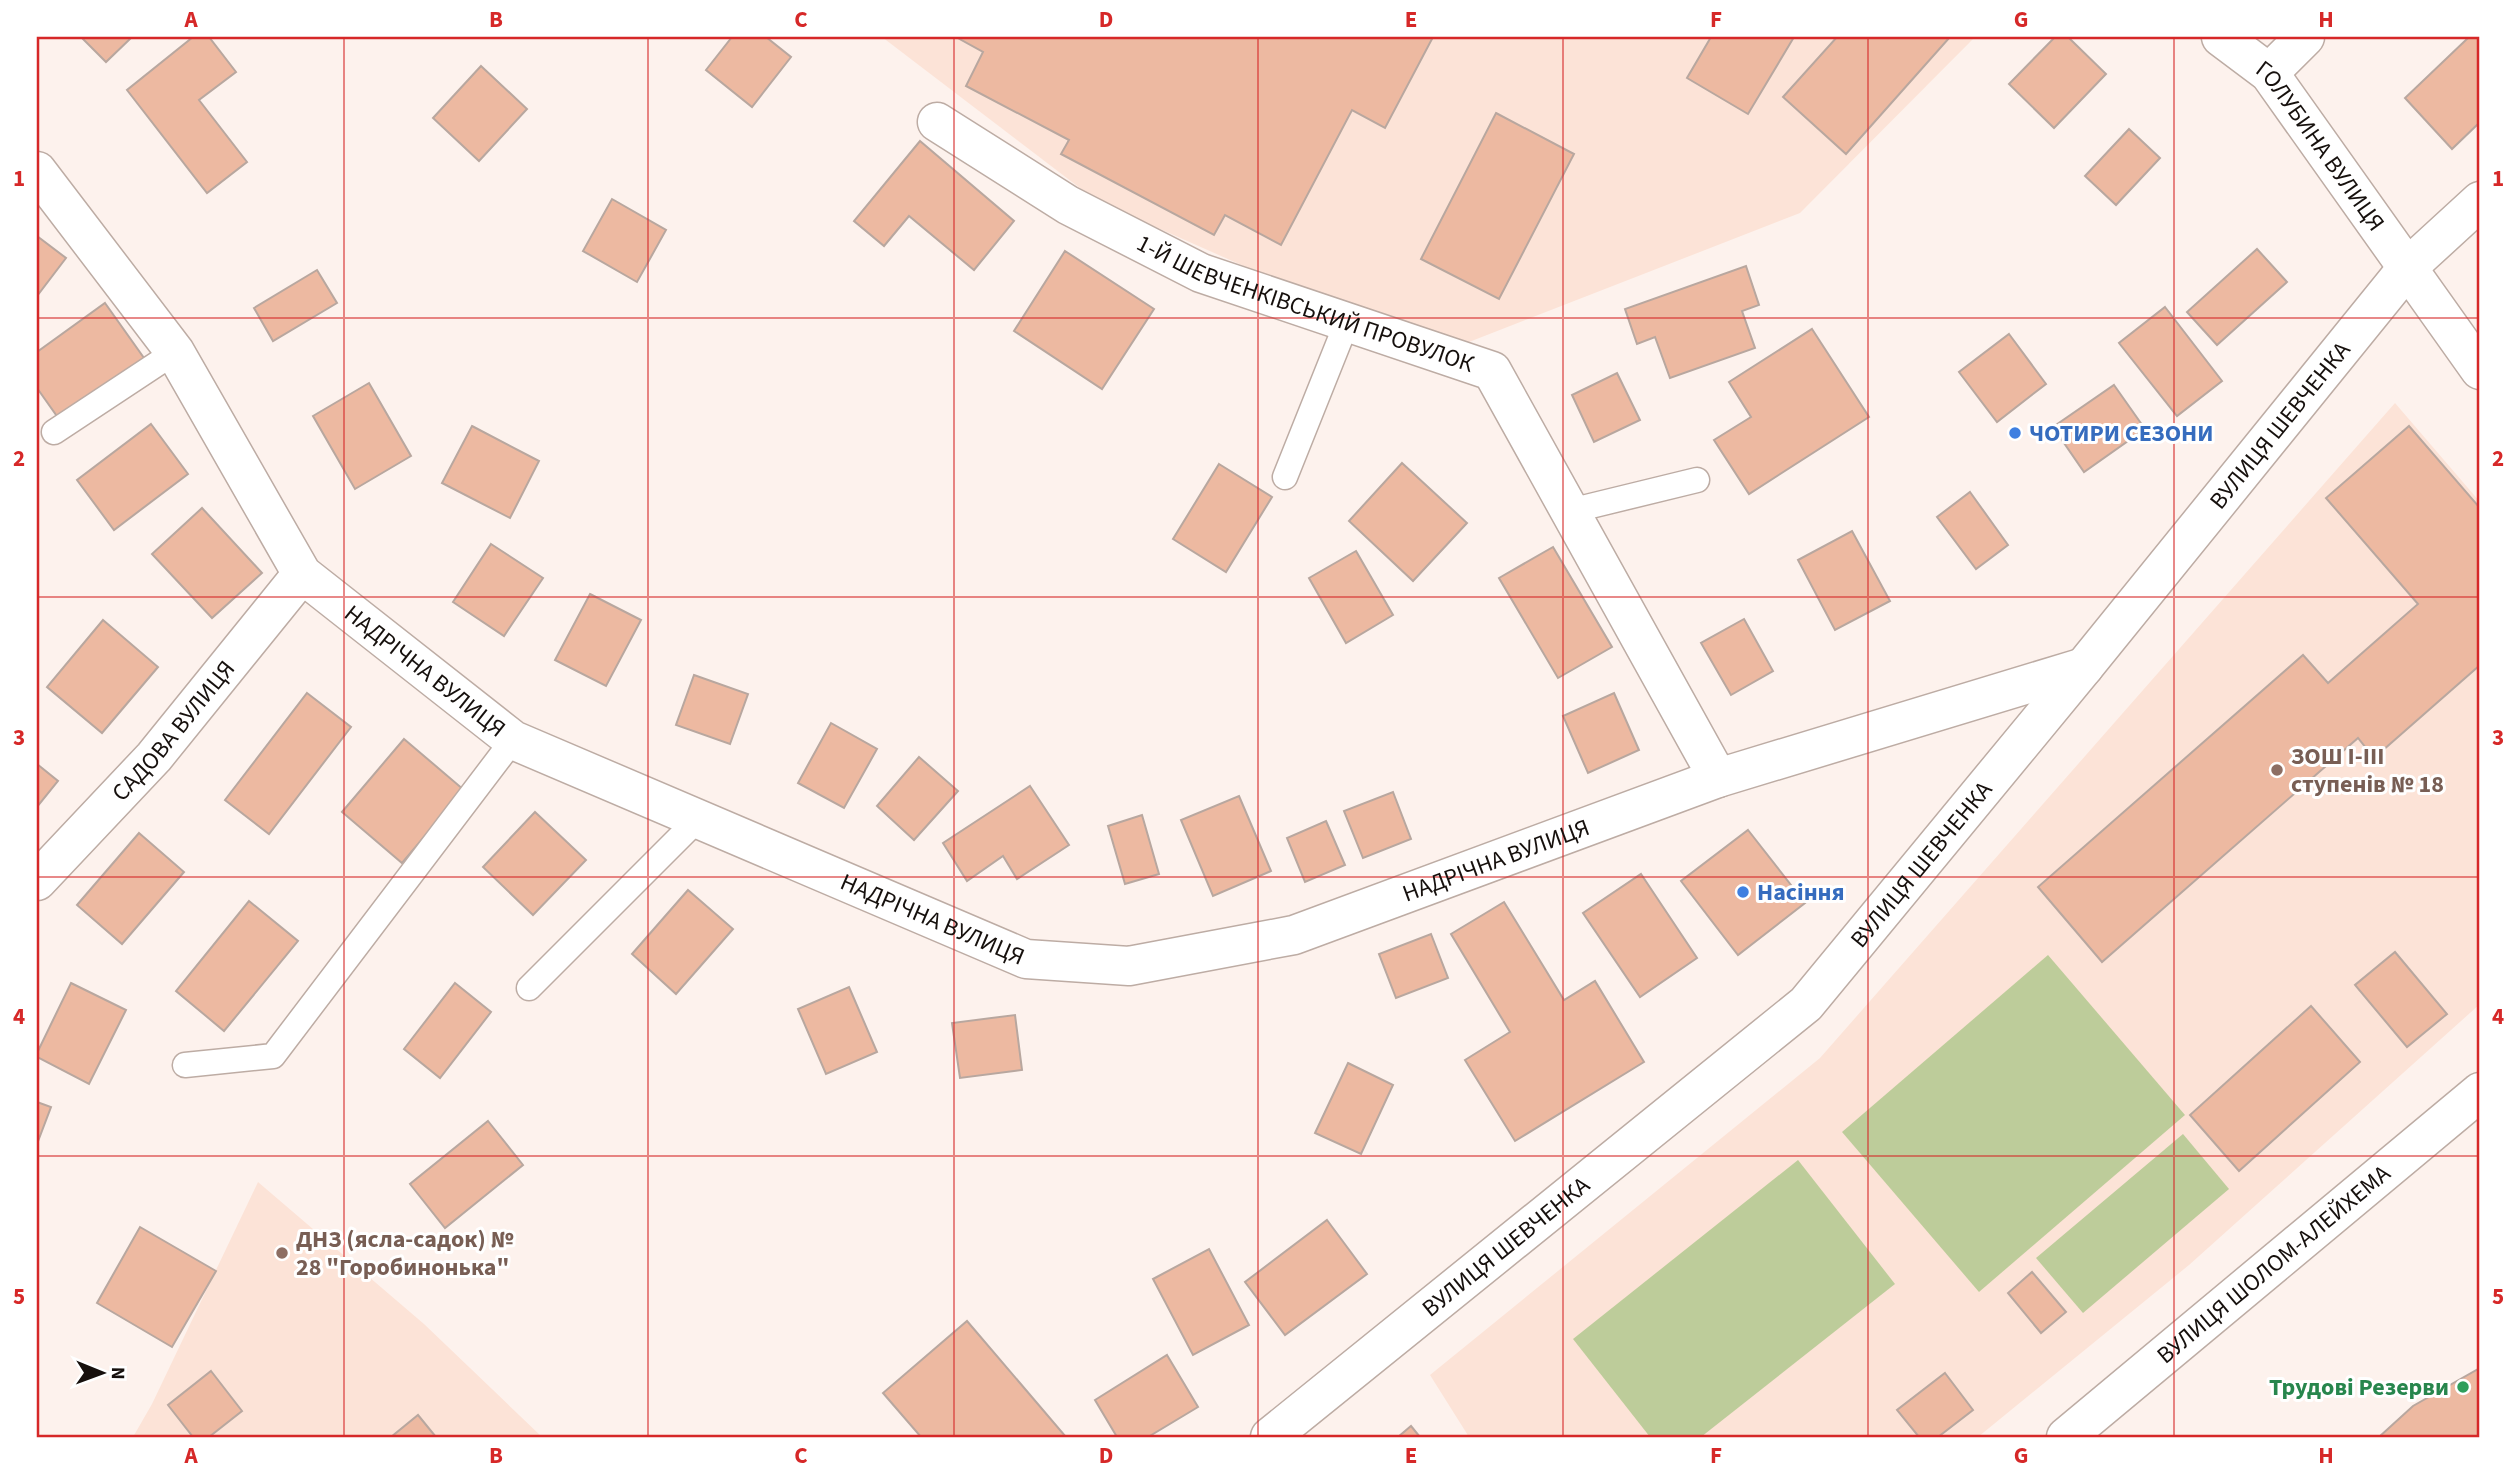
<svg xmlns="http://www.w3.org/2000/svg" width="2517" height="1474" font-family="'Source Sans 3',sans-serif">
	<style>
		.built { fill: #fce3d7 }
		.green { fill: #bdcc9a }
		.building { fill: #edb9a1; stroke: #b8a79f; stroke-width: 2 }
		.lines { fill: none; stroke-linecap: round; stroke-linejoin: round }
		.service-casing { stroke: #bdaca4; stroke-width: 27 }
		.minor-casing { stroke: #bdaca4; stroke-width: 41 }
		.tertiary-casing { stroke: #bdaca4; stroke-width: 41 }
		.service { stroke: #fff; stroke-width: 24 }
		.minor { stroke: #fff; stroke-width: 38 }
		.tertiary { stroke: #fff; stroke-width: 38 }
		.grid { fill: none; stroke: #d62828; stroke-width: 2; stroke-opacity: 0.55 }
		.shop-dot { fill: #3f7fe0; stroke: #fff; stroke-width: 2.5 }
		.education-dot { fill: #8d6e63; stroke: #fff; stroke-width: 2.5 }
		.leisure-dot { fill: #2e9e5b; stroke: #fff; stroke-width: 2.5 }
		.labels { text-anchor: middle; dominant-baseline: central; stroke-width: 6; stroke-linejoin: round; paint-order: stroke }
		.street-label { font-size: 24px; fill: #16100d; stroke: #fff }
		.shop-label { font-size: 24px; font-weight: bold; fill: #366cbe; stroke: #fff; text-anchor: start }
		.education-label { font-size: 24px; font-weight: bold; fill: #785e54; stroke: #fff; text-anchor: start }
		.leisure-label { font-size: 24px; font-weight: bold; fill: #27864d; stroke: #fff; text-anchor: end }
		.neatline { fill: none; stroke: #d62828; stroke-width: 2.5 }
		.grid-label { font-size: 23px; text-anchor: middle; font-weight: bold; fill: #d62828 }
	</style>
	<rect width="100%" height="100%" fill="#fdf2ed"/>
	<g class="built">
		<polygon points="882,37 1975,37 1800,213 1469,342 1291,287 1097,201"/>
		<polygon points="2395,403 2480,502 2480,1004 2189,1265 1978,1437 1469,1437 1430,1375 1820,1058"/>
		<polygon points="258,1182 424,1324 542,1437 133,1437 152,1404"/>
	</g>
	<g class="green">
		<polygon points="2048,955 2185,1115 1979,1292 1842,1132"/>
		<polygon points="2183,1134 2229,1189 2083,1313 2036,1258"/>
		<polygon points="1798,1160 1895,1284 1701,1437 1650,1437 1573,1339"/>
	</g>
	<g class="building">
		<polygon points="81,37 132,37 106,62"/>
		<polygon points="193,37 209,37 236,72 199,100 247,162 207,193 127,90"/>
		<polygon points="732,37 766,37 791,57 752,107 706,70"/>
		<polygon points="956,37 1433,37 1385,128 1352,110 1281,245 1225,215 1214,235 1061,154 1069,140 966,86 983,52"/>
		<polygon points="1711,37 1794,37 1748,114 1687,78"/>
		<polygon points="1837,37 1950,37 1846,154 1783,97"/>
		<polygon points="2055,37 2068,37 2106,74 2054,128 2009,84"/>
		<polygon points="2469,37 2480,37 2480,122 2452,149 2405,98"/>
		<polygon points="481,66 527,109 479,161 433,118"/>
		<polygon points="1496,113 1574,154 1499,299 1421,259"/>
		<polygon points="2129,129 2160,158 2116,205 2085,176"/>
		<polygon points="920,141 1014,221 974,270 909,216 884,246 854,221"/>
		<polygon points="612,199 666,230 637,282 583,251"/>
		<polygon points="37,236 66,258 37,296"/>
		<polygon points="2257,249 2287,282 2217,345 2187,312"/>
		<polygon points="1065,251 1154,309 1102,389 1014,331"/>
		<polygon points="1746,266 1759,305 1742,311 1755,348 1670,378 1655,337 1637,344 1625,309"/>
		<polygon points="317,270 337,303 273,341 254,308"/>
		<polygon points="105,303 144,358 59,419 37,388 37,352"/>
		<polygon points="2165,307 2222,381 2177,416 2119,343"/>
		<polygon points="1812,329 1869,417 1749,494 1714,440 1751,417 1729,382"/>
		<polygon points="2009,334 2046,384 1997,422 1959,372"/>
		<polygon points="1617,373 1640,420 1594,442 1572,395"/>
		<polygon points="369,383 411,456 355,489 313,416"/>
		<polygon points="2114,385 2145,429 2084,472 2053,427"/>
		<polygon points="151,424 188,474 114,530 77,480"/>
		<polygon points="472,426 539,461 510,518 442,483"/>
		<polygon points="2409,426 2480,508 2480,665 2374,758 2358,738 2102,962 2038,887 2303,655 2328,683 2418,604 2326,498"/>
		<polygon points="1402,463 1467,523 1413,581 1349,521"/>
		<polygon points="1219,464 1272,497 1226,572 1173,539"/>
		<polygon points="1970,492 2008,545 1976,569 1937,517"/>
		<polygon points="202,508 262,573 212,618 152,554"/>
		<polygon points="1852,531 1890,601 1835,630 1798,560"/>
		<polygon points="491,544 543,578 504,636 453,602"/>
		<polygon points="1553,547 1612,647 1558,678 1499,578"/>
		<polygon points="1356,551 1393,615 1346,643 1309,578"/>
		<polygon points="590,594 641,620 606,686 555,660"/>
		<polygon points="1744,619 1773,671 1731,695 1701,643"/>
		<polygon points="103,620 158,667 102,733 47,687"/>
		<polygon points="694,675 748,694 730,744 676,725"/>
		<polygon points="307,693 351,727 269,834 225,800"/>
		<polygon points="1614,693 1639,750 1588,773 1563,716"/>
		<polygon points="831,723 877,749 844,808 798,783"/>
		<polygon points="404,739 464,790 402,863 342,812"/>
		<polygon points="919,757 958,791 914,840 877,806"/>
		<polygon points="37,764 58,781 37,807"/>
		<polygon points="1030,786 1069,845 1017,879 1003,856 967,881 943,843"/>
		<polygon points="1393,792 1411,839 1363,858 1344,811"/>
		<polygon points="1239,796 1271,871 1213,896 1181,820"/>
		<polygon points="535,812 586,860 533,915 483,867"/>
		<polygon points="1142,815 1159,874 1125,884 1108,826"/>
		<polygon points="1326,821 1345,865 1305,882 1287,838"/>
		<polygon points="1748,830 1805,903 1738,955 1681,881"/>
		<polygon points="139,833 184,872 122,944 77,905"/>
		<polygon points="1641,874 1697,958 1640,997 1583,913"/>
		<polygon points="688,890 733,929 676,994 632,954"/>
		<polygon points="249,901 298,941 224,1031 176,991"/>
		<polygon points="1504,902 1564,1000 1595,981 1644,1062 1515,1141 1465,1060 1510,1032 1451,934"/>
		<polygon points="1431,934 1448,978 1396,998 1379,954"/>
		<polygon points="2395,952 2447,1014 2407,1047 2355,985"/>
		<polygon points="71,983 126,1010 89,1084 37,1057 37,1053"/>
		<polygon points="455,983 491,1012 440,1078 404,1049"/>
		<polygon points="849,987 877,1052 826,1074 798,1009"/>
		<polygon points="2311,1006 2360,1062 2239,1171 2190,1115"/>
		<polygon points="1015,1015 1022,1070 960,1078 952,1023"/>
		<polygon points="1348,1063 1393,1085 1361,1154 1315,1133"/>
		<polygon points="37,1102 51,1107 37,1144"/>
		<polygon points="488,1121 523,1165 445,1228 410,1184"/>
		<polygon points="1327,1220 1367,1274 1285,1335 1245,1282"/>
		<polygon points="140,1227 216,1271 172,1347 97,1303"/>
		<polygon points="1209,1249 1249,1325 1193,1355 1153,1279"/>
		<polygon points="2032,1272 2066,1312 2041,1333 2008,1293"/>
		<polygon points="967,1321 1066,1437 921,1437 883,1393"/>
		<polygon points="1167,1355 1198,1407 1148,1437 1117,1437 1095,1400"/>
		<polygon points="2480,1368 2480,1437 2379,1437 2413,1406"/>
		<polygon points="211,1371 242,1411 209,1437 193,1437 168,1405"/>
		<polygon points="1945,1373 1973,1410 1938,1437 1919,1437 1897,1410"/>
		<polygon points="418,1415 436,1437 391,1437"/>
		<polygon points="1411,1426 1420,1437 1398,1437"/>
	</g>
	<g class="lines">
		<defs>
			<g id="service">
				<polyline points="54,432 175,352"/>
				<polyline points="1285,477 1347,322"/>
				<polyline points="1570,511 1697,480"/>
				<polyline points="529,988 697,820"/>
				<polyline points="185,1065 273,1056 513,740"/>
			</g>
			<g id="minor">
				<polyline points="2269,73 2305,37"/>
				<path id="s1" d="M937 122 1068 205 1201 273 1492 371 1718 778"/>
				<path id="s2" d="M37 171 175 352 302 574 513 740 1026 959 1129 966 1294 935 1718 778 2084 667"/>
				<path id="s3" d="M37 881 154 757 302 574"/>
			</g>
			<g id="tertiary">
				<path id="s4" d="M2221 37 2269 73 2480 370"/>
				<path id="s5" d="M1270 1437 1806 1004 2084 667 2408 267 2480 201"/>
				<path id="s6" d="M2066 1437 2480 1092"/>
			</g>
		</defs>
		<use href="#service" class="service-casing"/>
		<use href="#minor" class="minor-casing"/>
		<use href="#tertiary" class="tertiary-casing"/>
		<use href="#service" class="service"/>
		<use href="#minor" class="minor"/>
		<use href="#tertiary" class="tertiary"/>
	</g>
	<path class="grid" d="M344 37V1437M648 37V1437M954 37V1437M1258 37V1437M1563 37V1437M1868 37V1437M2174 37V1437M37 318H2480M37 597H2480M37 877H2480M37 1156H2480"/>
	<g class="shop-dot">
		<circle cx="2015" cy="433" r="7"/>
		<circle cx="1743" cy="892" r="7"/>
	</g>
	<g class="education-dot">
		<circle cx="2277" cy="770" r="7"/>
		<circle cx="282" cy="1253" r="7"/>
	</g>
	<circle class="leisure-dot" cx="2463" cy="1387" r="7"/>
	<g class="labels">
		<g class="street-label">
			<text stroke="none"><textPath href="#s4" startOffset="149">ГОЛУБИНА ВУЛИЦЯ</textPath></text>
			<text stroke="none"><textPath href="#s1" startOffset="413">1-Й ШЕВЧЕНКІВСЬКИЙ ПРОВУЛОК</textPath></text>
			<text stroke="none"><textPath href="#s5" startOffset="1437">ВУЛИЦЯ ШЕВЧЕНКА</textPath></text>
			<text stroke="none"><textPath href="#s2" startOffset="640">НАДРІЧНА ВУЛИЦЯ</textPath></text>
			<text stroke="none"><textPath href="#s3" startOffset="203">САДОВА ВУЛИЦЯ</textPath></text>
			<text stroke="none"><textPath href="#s2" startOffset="1796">НАДРІЧНА ВУЛИЦЯ</textPath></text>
			<text stroke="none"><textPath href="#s5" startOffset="870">ВУЛИЦЯ ШЕВЧЕНКА</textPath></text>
			<text stroke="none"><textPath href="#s2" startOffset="1208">НАДРІЧНА ВУЛИЦЯ</textPath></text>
			<text stroke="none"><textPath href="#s5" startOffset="303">ВУЛИЦЯ ШЕВЧЕНКА</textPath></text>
			<text stroke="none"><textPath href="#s6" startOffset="270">ВУЛИЦЯ ШОЛОМ-АЛЕЙХЕМА</textPath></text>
		</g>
		<g class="shop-label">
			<text x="2029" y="433">ЧОТИРИ СЕЗОНИ</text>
			<text x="1757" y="892">Насіння</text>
		</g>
		<g class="education-label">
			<text x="2291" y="756">ЗОШ І-ІІІ<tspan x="2291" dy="28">ступенів № 18</tspan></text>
			<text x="296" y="1239">ДНЗ (ясла-садок) №<tspan x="296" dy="28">28 "Горобинонька"</tspan></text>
		</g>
		<g class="leisure-label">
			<text x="2449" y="1387">Трудові Резерви</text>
		</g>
	</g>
	<rect width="2517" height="1474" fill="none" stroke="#ffffff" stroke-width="77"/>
	<g transform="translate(102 1373) rotate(91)" stroke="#ffffff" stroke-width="5" paint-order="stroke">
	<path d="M0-5L12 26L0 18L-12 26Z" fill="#16100d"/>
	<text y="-10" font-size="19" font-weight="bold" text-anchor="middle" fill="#16100d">N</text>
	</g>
	<rect x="38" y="38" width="2440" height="1398" class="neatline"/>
	<g class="grid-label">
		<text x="191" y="27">A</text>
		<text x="496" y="27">B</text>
		<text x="801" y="27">C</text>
		<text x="1106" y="27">D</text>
		<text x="1411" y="27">E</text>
		<text x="1716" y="27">F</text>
		<text x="2021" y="27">G</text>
		<text x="2326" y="27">H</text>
		<text x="19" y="186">1</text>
		<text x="2498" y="186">1</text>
		<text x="19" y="466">2</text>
		<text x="2498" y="466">2</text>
		<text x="19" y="745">3</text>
		<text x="2498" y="745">3</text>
		<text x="19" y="1024">4</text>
		<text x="2498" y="1024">4</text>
		<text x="19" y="1304">5</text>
		<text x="2498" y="1304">5</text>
		<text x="191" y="1463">A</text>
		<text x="496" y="1463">B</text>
		<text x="801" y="1463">C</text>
		<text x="1106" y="1463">D</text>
		<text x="1411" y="1463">E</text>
		<text x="1716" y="1463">F</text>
		<text x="2021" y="1463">G</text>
		<text x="2326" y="1463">H</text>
	</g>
</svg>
